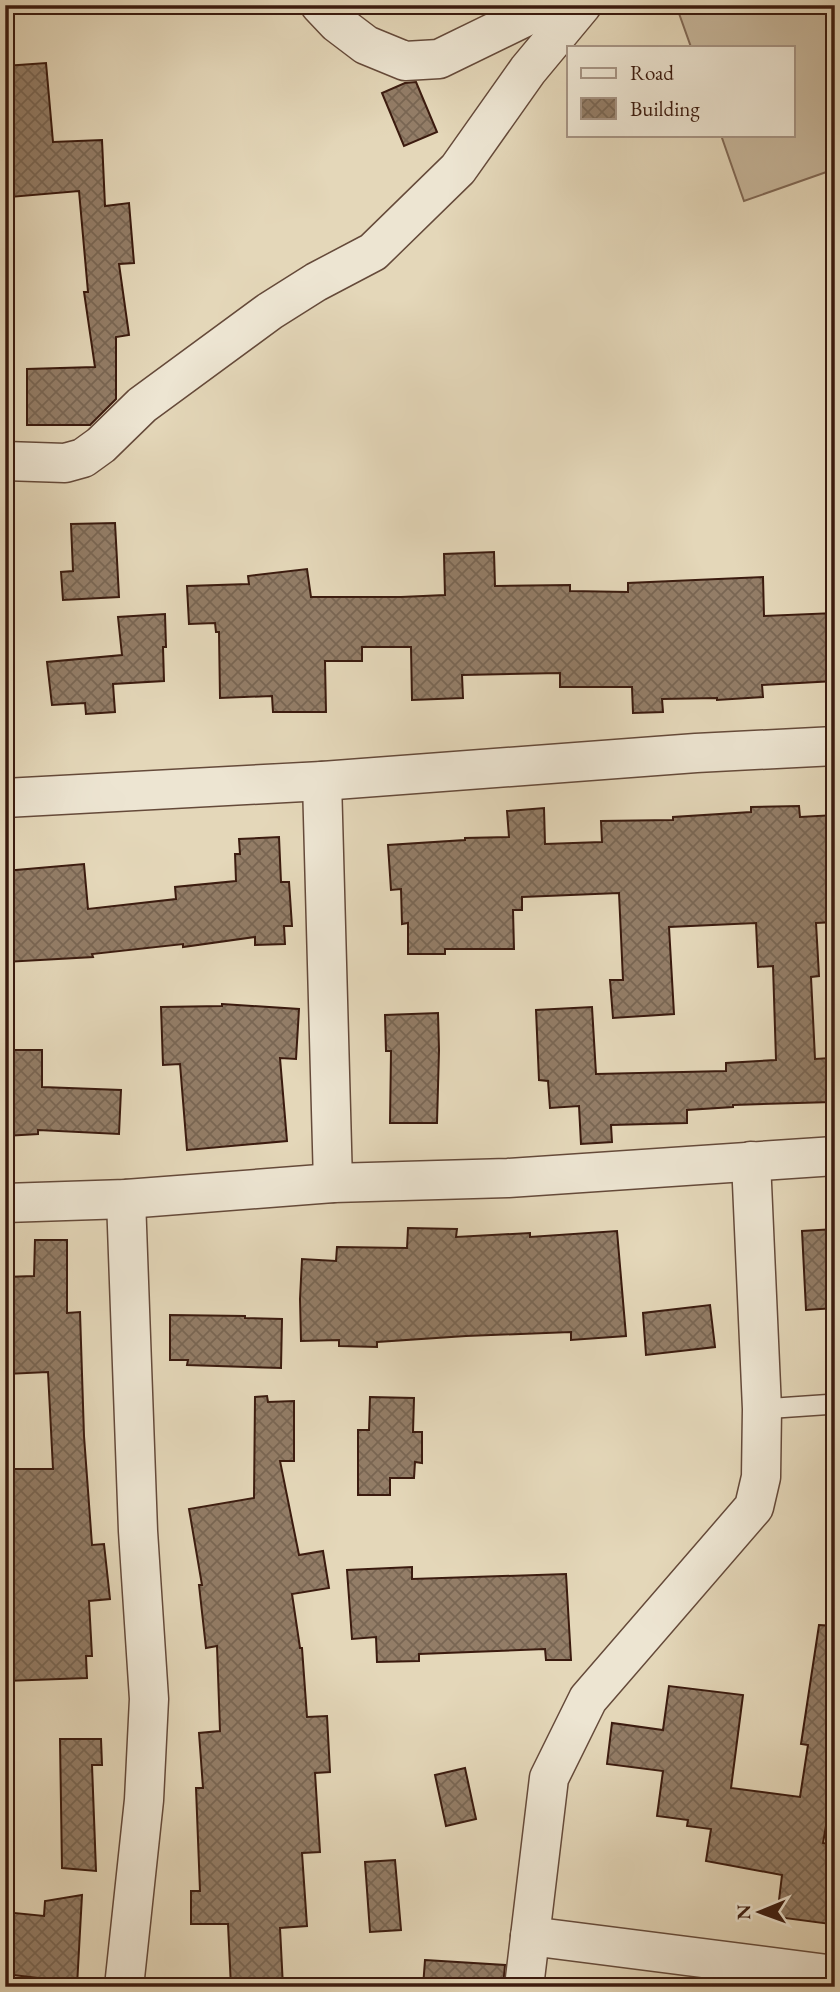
<svg xmlns="http://www.w3.org/2000/svg" width="840" height="1992" font-family="'EB Garamond',serif">
	<style>
		.pitch { fill: #c7b79c; stroke: #816956; stroke-width: 2 }
		.building { fill: url(#building-cross-hatch); stroke: #3b1b0f; stroke-width: 2 }
		.lines { fill: none; stroke-linecap: round; stroke-linejoin: round }
		.service-casing { stroke: #654a3a; stroke-width: 22 }
		.minor-casing { stroke: #654a3a; stroke-width: 41 }
		.service { stroke: #ede5d2; stroke-width: 19 }
		.minor { stroke: #ede5d2; stroke-width: 38 }
	</style>
	<defs>
		<pattern id="building-cross-hatch" width="8" height="8" patternUnits="userSpaceOnUse" patternTransform="scale(1.75)"><rect width="8" height="8" fill="#937d67"/><path d="M0 0l8 8M0 8l8-8" fill="none" stroke="#796653"/></pattern>
	</defs>
	<rect width="100%" height="100%" fill="#e4d7b9"/>
	<filter id="stains"><feTurbulence type="fractalNoise" baseFrequency=".00286" numOctaves="4"/><feColorMatrix values="0 0 0 0 .2 0 0 0 0 .09 0 0 0 0 .02 0 0 0 .5 -.17"/></filter>
	<radialGradient id="worn" r=".72"><stop offset=".6" stop-color="#630" stop-opacity="0"/><stop offset="1" stop-color="#630" stop-opacity=".3"/></radialGradient>
	<polygon class="pitch" points="676,5 835,5 835,169 744,201 721,135 793,135 793,47 691,47"/>
	<g class="building">
		<polygon points="46,63 53,142 102,140 105,206 129,203 134,263 119,264 129,335 116,337 116,399 90,425 27,425 27,369 95,367 84,292 88,292 79,191 10,197 5,160 5,147 11,146 5,66"/>
		<polygon points="416,82 437,132 404,146 382,93 405,83"/>
		<polygon points="115,523 119,597 63,600 61,572 73,571 71,524"/>
		<polygon points="494,552 495,586 570,585 570,591 628,592 628,583 763,577 764,616 835,613 835,681 762,685 763,697 717,700 717,698 662,699 663,712 633,713 632,687 560,687 560,673 462,675 463,698 412,700 411,647 362,647 362,661 325,661 326,712 273,712 272,696 220,698 219,632 216,632 215,623 189,624 187,586 249,584 248,576 307,569 311,597 401,597 445,595 444,554"/>
		<polygon points="165,614 166,647 163,647 164,681 113,684 115,712 86,714 85,703 52,705 47,662 122,655 118,617"/>
		<polygon points="799,806 800,817 835,815 835,922 816,923 819,976 811,977 815,1059 830,1058 832,1102 733,1105 733,1107 687,1110 687,1123 611,1125 612,1142 581,1144 579,1106 550,1108 548,1081 539,1080 536,1010 592,1007 596,1074 726,1071 726,1063 776,1060 773,966 758,967 756,923 669,927 674,1014 613,1018 610,980 623,980 619,893 522,897 522,910 513,910 514,949 445,949 445,954 408,954 408,923 402,924 401,889 391,890 388,845 465,840 465,838 509,837 507,811 544,808 545,844 602,842 601,821 673,820 673,817 751,812 751,807"/>
		<polygon points="279,837 281,882 289,882 292,926 284,926 285,944 255,945 255,937 183,947 183,944 92,954 93,957 5,962 5,871 84,864 88,909 176,899 175,887 236,881 235,854 240,854 239,839"/>
		<polygon points="222,1004 299,1009 296,1059 280,1058 287,1141 187,1150 180,1064 163,1065 161,1007 222,1006"/>
		<polygon points="438,1013 439,1050 437,1123 390,1123 391,1051 386,1051 385,1015"/>
		<polygon points="5,1050 42,1050 42,1087 121,1090 119,1134 38,1130 38,1134 5,1136"/>
		<polygon points="408,1228 457,1229 456,1237 530,1233 530,1237 617,1231 626,1336 571,1340 571,1332 466,1336 377,1342 377,1347 339,1346 339,1340 301,1341 300,1299 302,1259 336,1261 337,1247 407,1248"/>
		<polygon points="835,1229 835,1308 806,1310 802,1231"/>
		<polygon points="35,1240 67,1240 67,1313 80,1312 84,1436 92,1545 104,1544 110,1599 89,1601 92,1656 86,1656 87,1678 5,1681 5,1469 53,1469 48,1372 6,1374 5,1277 34,1276"/>
		<polygon points="710,1305 715,1347 646,1355 643,1313"/>
		<polygon points="170,1315 245,1316 245,1318 282,1319 281,1368 187,1365 188,1360 170,1360"/>
		<polygon points="267,1396 268,1402 294,1401 294,1461 280,1461 299,1555 323,1551 329,1588 292,1594 300,1648 302,1648 307,1717 327,1716 330,1772 315,1773 320,1852 302,1853 307,1926 280,1928 283,1987 231,1987 228,1924 191,1924 191,1891 200,1891 196,1788 203,1788 199,1733 220,1731 217,1646 206,1648 199,1585 202,1585 189,1509 254,1498 255,1397"/>
		<polygon points="370,1397 414,1398 413,1432 422,1432 422,1463 415,1462 414,1478 390,1478 390,1495 358,1495 358,1430 369,1430"/>
		<polygon points="412,1567 412,1579 566,1574 571,1660 546,1660 545,1649 419,1654 419,1661 377,1662 376,1637 352,1639 347,1570"/>
		<polygon points="819,1625 835,1626 835,1775 823,1843 832,1845 827,1888 834,1889 830,1924 777,1917 782,1875 706,1861 711,1829 687,1826 688,1820 657,1816 663,1771 607,1764 612,1723 663,1730 669,1686 743,1695 731,1788 800,1797 808,1745 801,1744"/>
		<polygon points="60,1739 101,1739 102,1765 92,1765 96,1871 62,1868"/>
		<polygon points="465,1768 476,1819 446,1826 435,1775"/>
		<polygon points="395,1860 401,1930 370,1932 365,1862"/>
		<polygon points="82,1895 77,1986 38,1984 39,1978 5,1974 5,1912 44,1916 45,1901"/>
		<polygon points="425,1960 505,1965 503,1987 423,1987"/>
	</g>
	<g class="lines">
		<defs>
			<polyline id="service" points="762,1409 835,1404"/>
			<g id="minor">
				<polyline points="320,5 337,23 366,45 405,61 439,59 550,5"/>
				<polyline points="5,461 65,463 83,458 101,445 142,405 270,311 316,282 373,252 458,169 528,70 582,5"/>
				<polyline points="322,781 333,1183"/>
				<polyline points="5,798 322,781 696,753 835,746"/>
				<polyline points="5,1203 126,1199 333,1183 508,1178 835,1156"/>
				<polyline points="530,1936 835,1975"/>
				<polyline points="124,1987 144,1800 149,1699 138,1531 126,1199"/>
				<polyline points="524,1987 549,1778 588,1699 754,1507 761,1477 762,1409 751,1161"/>
			</g>
		</defs>
		<use href="#service" class="service-casing"/>
		<use href="#minor" class="minor-casing"/>
		<use href="#service" class="service"/>
		<use href="#minor" class="minor"/>
	</g>
	<rect width="840" height="1992" fill="none" stroke="#e4d7b9" stroke-width="28"/>
	<rect x="7" y="7" width="826" height="1978" fill="none" stroke="#3b1b0f" stroke-width="3.5"/>
	<rect x="14" y="14" width="812" height="1964" fill="none" stroke="#3b1b0f" stroke-width="2"/>
	<rect x="567" y="46" width="228" height="91" fill="#ede5d2" stroke="#a69484" stroke-width="2"/>
	<rect x="581" y="68" width="35" height="10" fill="#ede5d2" stroke="#a69484" stroke-width="2"/>
	<text x="630" y="80" font-size="21" fill="#3b1b0f">Road</text>
	<rect x="581" y="98" width="35" height="21" fill="url(#building-cross-hatch)" stroke="#a69484" stroke-width="2"/>
	<text x="630" y="116" font-size="21" fill="#3b1b0f">Building</text>
	<g transform="translate(760 1912) rotate(269)" stroke="#ede5d2" stroke-width="5" paint-order="stroke">
	<path d="M0-5L12 26L0 18L-12 26Z" fill="#3b1b0f"/>
	<text y="-10" font-size="19" font-weight="bold" text-anchor="middle" fill="#3b1b0f">N</text>
	</g>
	<rect width="100%" height="100%" filter="url(#stains)"/>
	<rect width="100%" height="100%" fill="url(#worn)"/>
</svg>
